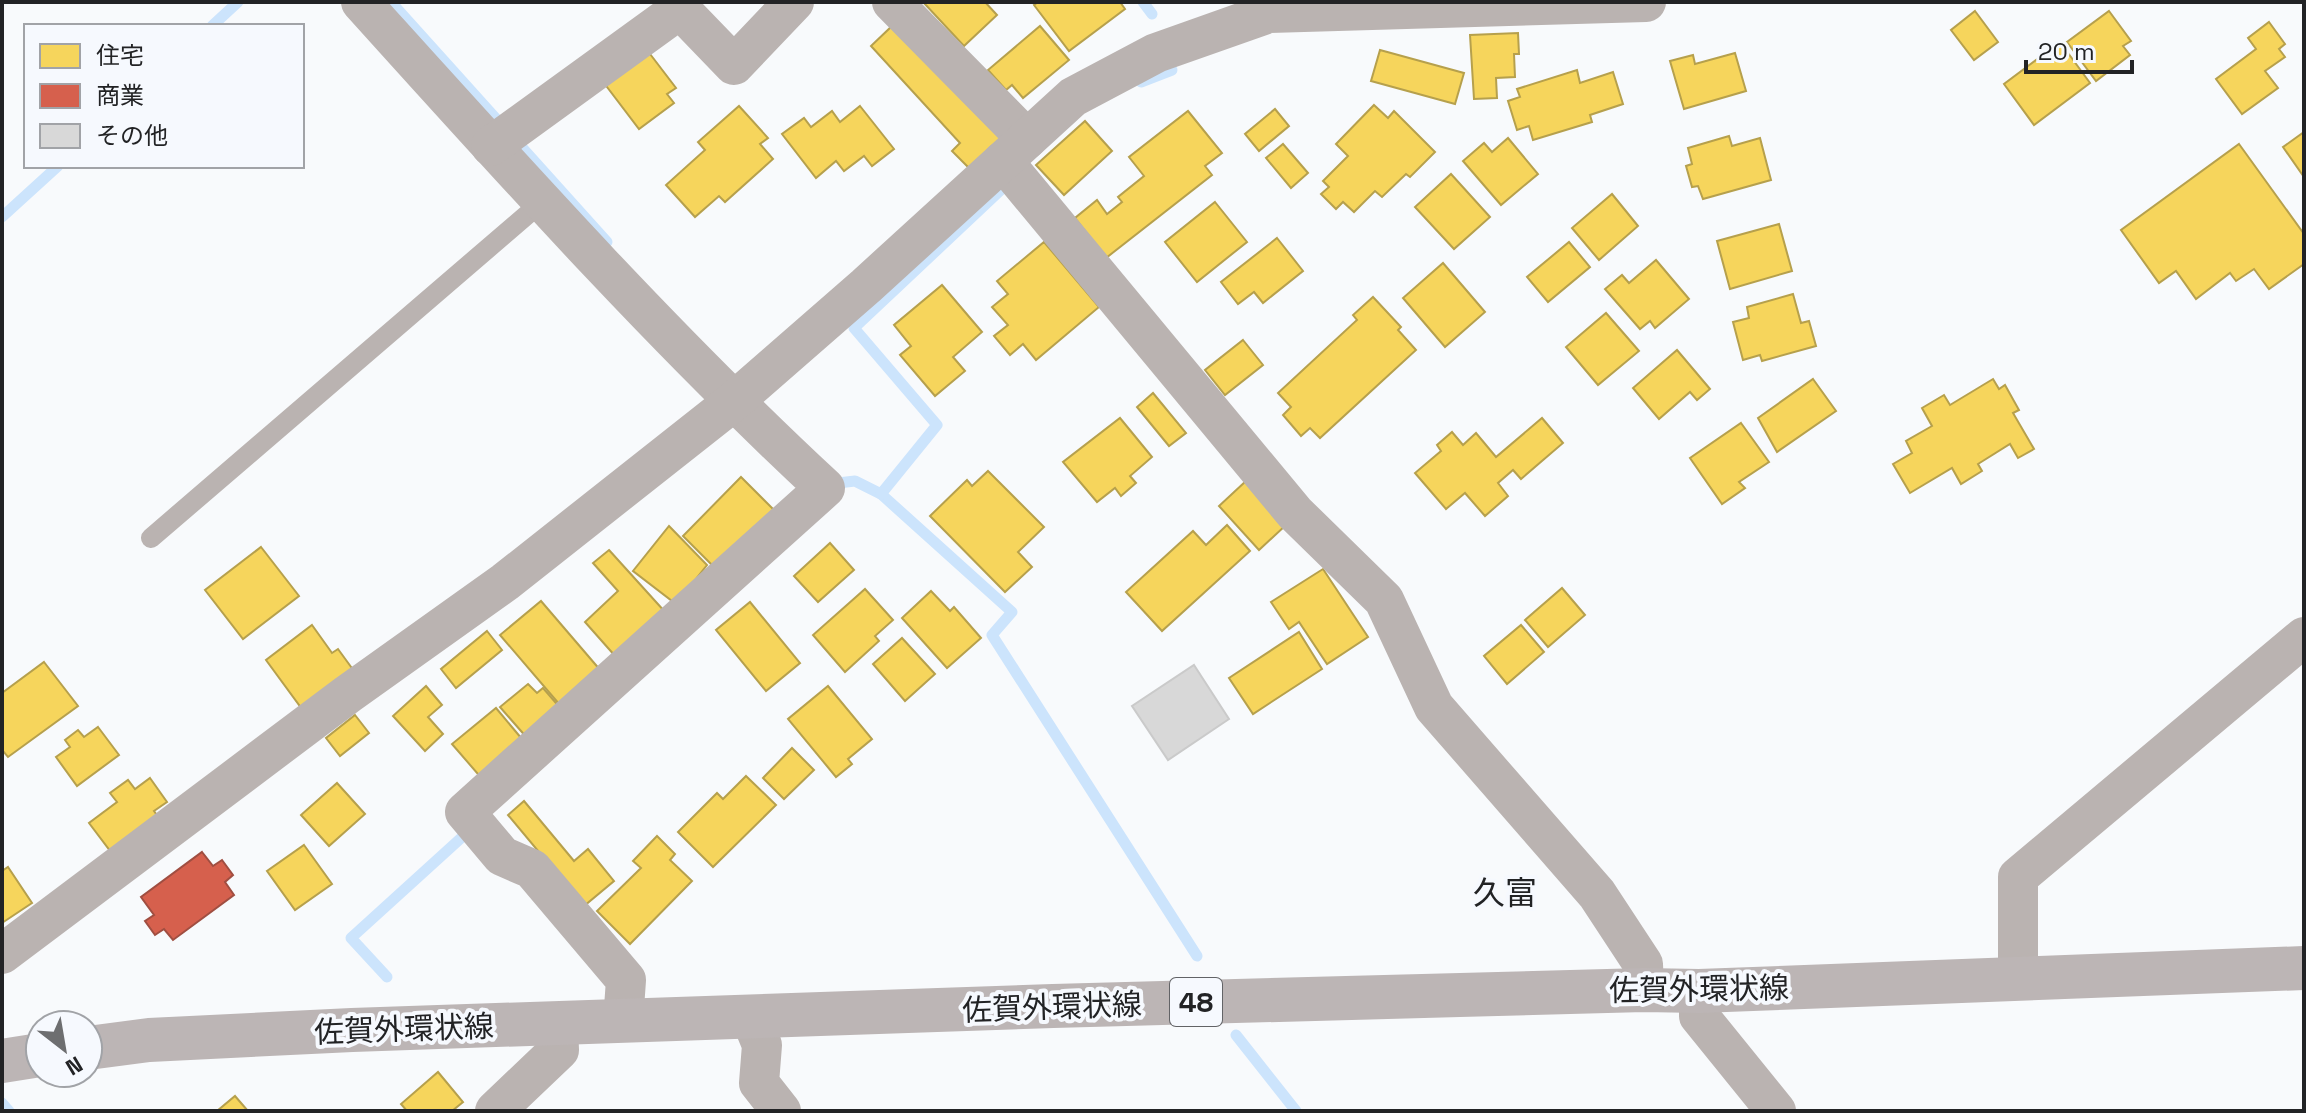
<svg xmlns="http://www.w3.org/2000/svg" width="2306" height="1113" font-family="'Space Grotesk','Noto Sans JP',sans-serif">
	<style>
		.homes { fill: #f6d55c; stroke: #b6a04c; stroke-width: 2 }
		.shops { fill: #d6604d; stroke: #a04e41; stroke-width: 2 }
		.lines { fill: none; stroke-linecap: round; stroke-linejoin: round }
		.stream { stroke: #cce4fc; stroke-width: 11 }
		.building { fill: #d8d8d8; stroke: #cacaca; stroke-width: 2 }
		.lane { stroke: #bab3b1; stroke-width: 20 }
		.street { stroke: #bab3b1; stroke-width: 40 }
		.primary { stroke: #bcb5b5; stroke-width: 44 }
		.labels { text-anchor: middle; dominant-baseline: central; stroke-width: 8; stroke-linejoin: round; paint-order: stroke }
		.shield { fill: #f6f9fe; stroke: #626366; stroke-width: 2 }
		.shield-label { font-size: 28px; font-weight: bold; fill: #222325 }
		.street-label { font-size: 30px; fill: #222325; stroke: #f6f9fe }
		.neighbourhood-label { font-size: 32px; fill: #222325; stroke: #f6f9fe }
	</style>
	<rect width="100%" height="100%" fill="#f8fafc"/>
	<g class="homes">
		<polygon points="923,2 985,2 997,15 964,46"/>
		<polygon points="1038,2 1120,2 1125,9 1069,51 1034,5"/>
		<polygon points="1975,11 1998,42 1974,60 1951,30"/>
		<polygon points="2109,11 2131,41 2123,46 2130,55 2096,81 2067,42"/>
		<polygon points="2269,22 2285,44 2279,49 2285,57 2265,71 2278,88 2242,114 2216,79 2256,49 2248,38"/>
		<polygon points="892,26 1008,135 971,170 952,151 960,143 871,46"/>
		<polygon points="1040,26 1069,60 1023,98 1012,85 1006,90 988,70"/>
		<polygon points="1518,33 1519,54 1514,54 1515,77 1496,78 1497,98 1474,99 1470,35"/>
		<polygon points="2060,42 2090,83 2034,125 2004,84"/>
		<polygon points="647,50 676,88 667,94 674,103 639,129 604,83"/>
		<polygon points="1380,50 1464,73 1455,104 1371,81"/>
		<polygon points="1735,53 1746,91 1684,109 1670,61 1693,55 1695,64"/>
		<polygon points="1577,70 1580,83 1613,72 1623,104 1590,115 1592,122 1533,140 1529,126 1517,130 1508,101 1520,97 1517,89"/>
		<polygon points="1374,105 1388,118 1394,111 1435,152 1410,177 1406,174 1382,197 1375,191 1354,212 1343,202 1336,209 1321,194 1329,187 1323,181 1348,156 1336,144"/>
		<polygon points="739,106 768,138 760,144 773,159 725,202 719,196 695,217 666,185 705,150 698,142"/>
		<polygon points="860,106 894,149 872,166 864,156 844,171 836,161 816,178 782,134 804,118 811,127 832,111 840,122"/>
		<polygon points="1275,109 1289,126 1259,151 1245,134"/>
		<polygon points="1188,111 1222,153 1205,166 1212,175 1106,258 1075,218 1097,200 1107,214 1122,202 1118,197 1144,176 1129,157"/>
		<polygon points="1085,121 1112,151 1064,195 1036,165"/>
		<polygon points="2304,132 2304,177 2283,147"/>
		<polygon points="1729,136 1732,146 1760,138 1771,180 1703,199 1698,186 1692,187 1686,166 1692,164 1688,148"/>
		<polygon points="1508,138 1538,174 1501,205 1463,161 1484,143 1492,152"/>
		<polygon points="1283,144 1308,173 1291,188 1266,158"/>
		<polygon points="2239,144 2304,234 2304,264 2269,289 2254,269 2236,281 2230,273 2196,299 2176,271 2159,283 2121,230"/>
		<polygon points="1451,174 1490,217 1454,249 1415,207"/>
		<polygon points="1612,194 1638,226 1599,260 1572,228"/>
		<polygon points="1215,202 1247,242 1197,282 1165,242"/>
		<polygon points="1779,224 1792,271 1730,289 1717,241"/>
		<polygon points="1277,238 1303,271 1263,303 1254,292 1238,304 1221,282"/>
		<polygon points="1044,242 1099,307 1036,360 1023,344 1010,355 994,336 1008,325 992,307 1008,294 997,281"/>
		<polygon points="1569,242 1590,267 1548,302 1527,277"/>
		<polygon points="1656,260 1689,299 1655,328 1650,321 1640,329 1605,289 1622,275 1629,283"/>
		<polygon points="1443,263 1485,312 1445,347 1403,298"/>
		<polygon points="942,285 982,332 953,357 965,371 935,396 900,355 911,346 894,325"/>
		<polygon points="1793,294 1801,323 1809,321 1816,346 1762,361 1760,355 1743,360 1733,322 1749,318 1747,307"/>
		<polygon points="1373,297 1401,327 1398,330 1416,350 1320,438 1310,428 1301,436 1283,415 1291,407 1278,393 1357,320 1353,315"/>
		<polygon points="1606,313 1639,351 1598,385 1566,347"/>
		<polygon points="1243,340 1263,365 1225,395 1205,370"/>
		<polygon points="1677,350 1710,389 1697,400 1690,392 1659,419 1633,388"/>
		<polygon points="1813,379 1836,411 1777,452 1758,418"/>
		<polygon points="1993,379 1999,389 2005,385 2019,410 2013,413 2034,449 2018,458 2010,444 1978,464 1982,471 1961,484 1952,468 1910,493 1893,464 1912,453 1906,441 1932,426 1922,408 1944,395 1950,405"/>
		<polygon points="1153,393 1186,433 1169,446 1137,407"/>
		<polygon points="1120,418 1152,457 1130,476 1136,483 1121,496 1115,488 1097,502 1063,462"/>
		<polygon points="1542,418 1563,443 1521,479 1513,470 1498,483 1508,496 1485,516 1465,493 1446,509 1415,473 1441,451 1437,445 1452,432 1463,445 1476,433 1496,457"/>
		<polygon points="1741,423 1769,462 1739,482 1745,488 1722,504 1690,458"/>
		<polygon points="988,471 1044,527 1018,552 1032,567 1005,592 930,516 967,480 972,486"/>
		<polygon points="741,477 775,511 717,570 683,536"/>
		<polygon points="1246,481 1286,525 1259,550 1219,506"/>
		<polygon points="1227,525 1250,551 1162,631 1126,592 1193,531 1206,545"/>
		<polygon points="669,526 707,565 676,604 633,571"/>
		<polygon points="830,543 854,570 818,602 794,576"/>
		<polygon points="261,547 299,596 243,639 205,590"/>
		<polygon points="609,550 666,613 616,657 585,622 618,591 593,563"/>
		<polygon points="1323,569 1368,637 1327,664 1299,622 1289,629 1271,602"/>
		<polygon points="1562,588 1585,615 1548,647 1525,620"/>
		<polygon points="865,589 893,620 875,636 879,641 845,672 813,635"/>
		<polygon points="931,591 950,611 954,607 981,638 947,668 902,618"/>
		<polygon points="541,601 601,671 560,705 500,635"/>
		<polygon points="750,602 800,663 766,691 716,630"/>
		<polygon points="312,625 332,653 338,649 354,671 302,709 266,660"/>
		<polygon points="1521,625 1544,652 1507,684 1484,656"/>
		<polygon points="487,631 502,650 456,688 441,669"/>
		<polygon points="1299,632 1322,669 1253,714 1229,678"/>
		<polygon points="902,638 935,674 905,701 873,664"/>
		<polygon points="44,662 78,706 8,757 2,750 2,693"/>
		<polygon points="528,684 537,693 543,688 562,710 528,739 500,707"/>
		<polygon points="426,686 442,705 428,717 443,734 425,751 393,716"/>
		<polygon points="828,686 872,739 848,759 852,764 836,777 788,719"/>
		<polygon points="496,708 527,745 484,781 452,744"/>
		<polygon points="355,715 369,733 340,756 326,738"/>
		<polygon points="98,727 119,755 77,786 56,757 70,747 65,740 78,730 84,737"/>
		<polygon points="792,748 814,770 784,799 763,778"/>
		<polygon points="746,776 776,805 713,867 678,832 717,793 723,799"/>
		<polygon points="150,778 167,802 154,811 159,818 111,852 89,823 117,802 110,793 128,780 135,789"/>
		<polygon points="337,783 365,814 329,846 301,815"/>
		<polygon points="524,801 574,861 588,849 614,881 584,906 508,815"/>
		<polygon points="657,836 675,854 670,860 692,881 630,944 597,911 641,868 633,861"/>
		<polygon points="304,845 332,884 295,910 267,871"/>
		<polygon points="8,867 32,903 2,923 2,871"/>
		<polygon points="438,1072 463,1102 452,1111 407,1111 401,1104"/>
		<polygon points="235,1096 248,1111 217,1111"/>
	</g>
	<polygon class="shops" points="202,852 213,866 222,860 233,875 225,882 234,895 173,940 164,929 155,935 145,921 154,915 141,897"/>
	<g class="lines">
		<g class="stream">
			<polyline points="391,2 607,242"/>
			<polyline points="1143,2 1152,14"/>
			<polyline points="212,26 238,2"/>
			<polyline points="1141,82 1172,70"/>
			<polyline points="2,217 58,166"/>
			<polyline points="832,477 838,483 855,481 881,494 1012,612 992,635 1197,956"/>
			<polyline points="881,494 937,425 854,328 1006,185"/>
			<polyline points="387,977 351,938 471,829"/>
			<polyline points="1236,1035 1296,1111"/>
			<polyline points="2,1103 9,1111"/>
		</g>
	</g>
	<polygon class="building" points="1194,665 1229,719 1168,760 1132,706"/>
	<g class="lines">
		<polyline class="lane" points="151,538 543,201"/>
		<g class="street">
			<path d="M361 2C511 168 661 336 825 488L465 812 502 856 532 869 626 980 623 1022"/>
			<polyline points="892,2 1027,139"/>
			<polyline points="491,146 680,9 734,65 794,2"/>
			<polyline points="1003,161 1295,513 1384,600 1434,707 1597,894 1643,964 1644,990"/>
			<polyline points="2,954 348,694 505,582 733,402 866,286 1073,97 1156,53 1269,13 1646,2"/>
			<polyline points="2018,978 2018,877 2304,637"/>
			<polyline points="1699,991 1699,1016 1776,1111"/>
			<polyline points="751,1018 762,1045 759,1083 781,1111"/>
			<polyline points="495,1111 559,1050 558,1024"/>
		</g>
		<g class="primary">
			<polyline points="88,1048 149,1040 352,1030 1053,1006 1644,990 1699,991 2304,968"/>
			<polyline points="2,1061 40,1055"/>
		</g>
	</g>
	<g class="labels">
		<rect class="shield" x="1170" y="978" width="52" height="48" rx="6"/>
		<g class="shield-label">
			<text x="1196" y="1002">48</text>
		</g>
		<g class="street-label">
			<text transform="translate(1699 989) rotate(-1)">佐賀外環状線</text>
			<text transform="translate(1052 1007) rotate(-2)">佐賀外環状線</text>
			<text transform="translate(404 1029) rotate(-2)">佐賀外環状線</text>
		</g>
		<g class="neighbourhood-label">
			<text x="1505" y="893">久富</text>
		</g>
	</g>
	<rect width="2306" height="1113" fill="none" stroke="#222325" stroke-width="8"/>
	<rect x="24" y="24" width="280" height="144" fill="#f6f9fe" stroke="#a1a3a7" stroke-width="2"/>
	<rect x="40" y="44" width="40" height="24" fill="#f6d55c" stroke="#a1a3a7" stroke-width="2"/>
	<text x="96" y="64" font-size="24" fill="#222325">住宅</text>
	<rect x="40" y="84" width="40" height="24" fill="#d6604d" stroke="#a1a3a7" stroke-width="2"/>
	<text x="96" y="104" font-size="24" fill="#222325">商業</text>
	<rect x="40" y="124" width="40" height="24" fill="#d8d8d8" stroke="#a1a3a7" stroke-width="2"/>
	<text x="96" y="144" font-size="24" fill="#222325">その他</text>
	<g transform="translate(64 1049) rotate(149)"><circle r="38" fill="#f6f9fe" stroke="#a1a3a7" stroke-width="2"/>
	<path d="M0-6L14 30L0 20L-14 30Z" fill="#6d6e70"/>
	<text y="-12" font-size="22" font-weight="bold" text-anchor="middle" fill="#222325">N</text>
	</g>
	<path d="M2026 60v12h106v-12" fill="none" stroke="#222325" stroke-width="4"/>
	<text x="2038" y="60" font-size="24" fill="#222325" stroke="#f6f9fe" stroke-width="6" paint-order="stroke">20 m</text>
</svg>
